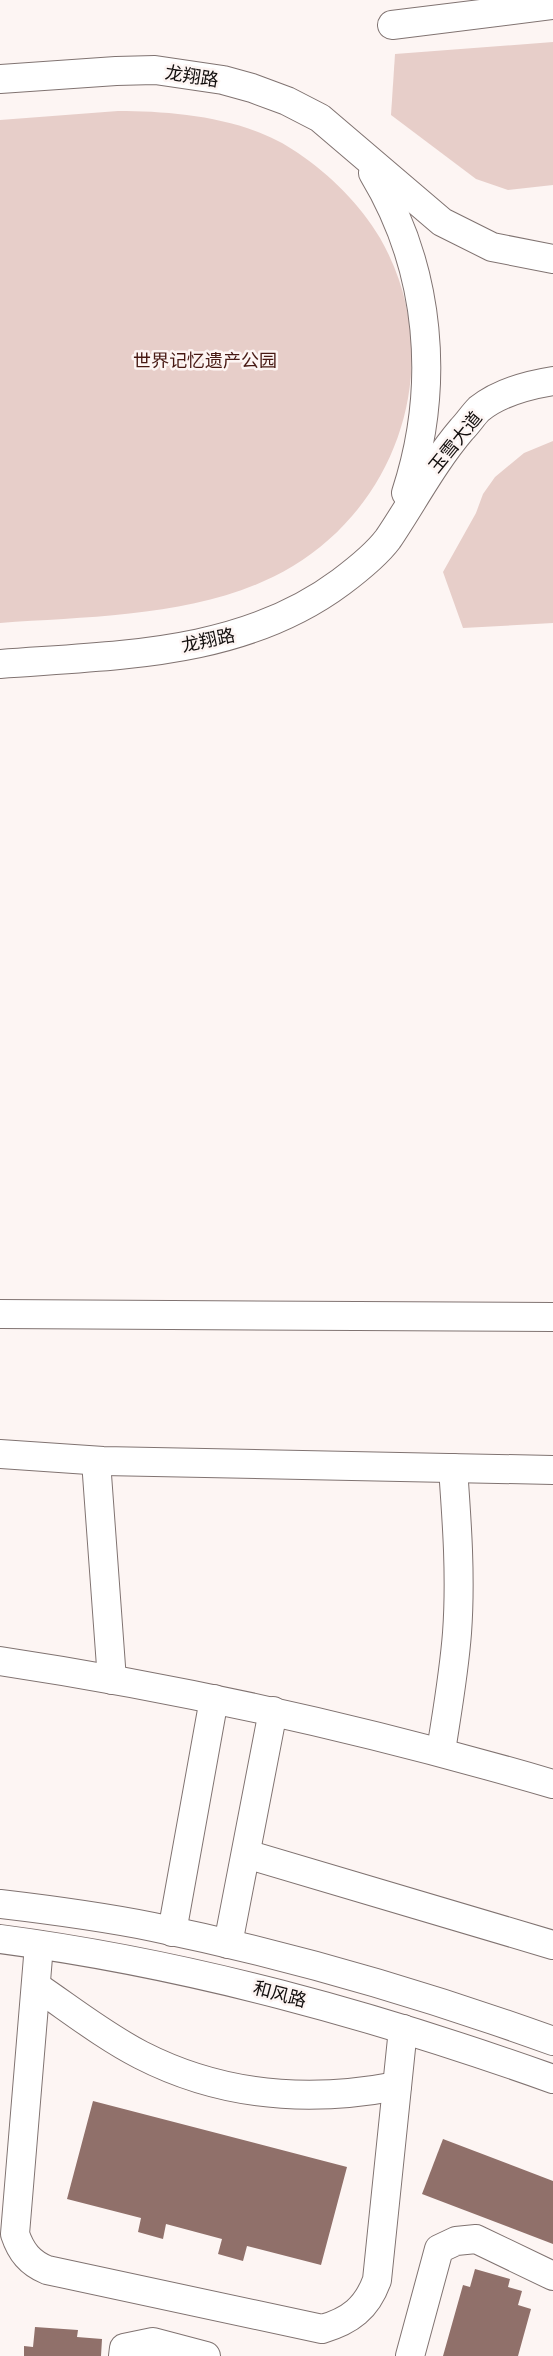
<svg xmlns="http://www.w3.org/2000/svg" width="553" height="2356" font-family="Quicksand,'Noto Sans SC',sans-serif">
	<style>
		.green { fill: #e7cec9 }
		.building { fill: #90706a }
		.lines { fill: none; stroke-linecap: round; stroke-linejoin: round }
		.minor-casing { stroke: #807371; stroke-width: 30 }
		.major-casing { stroke: #807371; stroke-width: 30 }
		.minor { stroke: #fff; stroke-width: 28 }
		.major { stroke: #fff; stroke-width: 28 }
		.labels { text-anchor: middle; dominant-baseline: central; stroke-width: 5; stroke-linejoin: round; paint-order: stroke }
		.street-label { font-size: 18px; fill: #120e0d; stroke: #fdf5f3 }
		.park-label { font-size: 18px; fill: #471913; stroke: #fdf5f3 }
	</style>
	<rect width="100%" height="100%" fill="#fdf5f3"/>
	<g class="green">
		<polygon points="553,42 553,185 508,190 476,179 391,115 395,54"/>
		<path d="M118 111C176 111 249 118 298 153 330 175 360 204 380 238 446 353 405 498 293 566 209 617 96 616 0 623V120Z"/>
		<polygon points="553,441 553,623 463,628 443,572 476,513 483,494 495,477 524,453"/>
	</g>
	<g class="building">
		<polygon points="93,2101 347,2167 321,2265 247,2246 243,2261 218,2254 222,2239 166,2224 163,2239 138,2232 141,2218 67,2199"/>
		<polygon points="443,2139 553,2181 553,2244 422,2194"/>
		<polygon points="475,2269 510,2279 508,2287 522,2291 518,2305 531,2309 518,2356 443,2356 463,2285 470,2287"/>
		<polygon points="35,2327 78,2330 77,2337 102,2339 101,2356 24,2356 24,2346 33,2347"/>
	</g>
	<g class="lines">
		<defs>
			<g id="minor">
				<polyline points="392,25 553,5"/>
				<polyline points="0,1314 553,1317"/>
				<polyline points="0,1454 103,1461 553,1470"/>
				<polyline points="96,1461 112,1680"/>
				<path d="M0 1661C187 1689 371 1731 553 1784"/>
				<path d="M441 1751C447 1712 454 1673 457 1633 461 1578 457 1523 453 1468"/>
				<polyline points="246,1854 553,1945"/>
				<path d="M0 1904C51 1910 103 1917 153 1927 289 1955 423 1994 553 2041"/>
				<polyline points="172,1932 214,1699"/>
				<path d="M0 1939C190 1964 373 2015 553 2079"/>
				<polyline points="228,1944 273,1711"/>
				<path d="M39 1945 15 2234C21 2252 30 2263 47 2270L322 2329C350 2321 367 2308 377 2280L403 2029"/>
				<path d="M36 1986C70 2009 104 2036 141 2055 221 2096 309 2103 397 2086"/>
				<polyline points="123,2356 124,2348 153,2342 206,2356"/>
				<polyline points="410,2356 439,2249 456,2241 476,2239 553,2276"/>
			</g>
			<g id="major">
				<polyline points="0,79 116,71 155,70 223,80 252,88 287,101 320,118 442,222 492,247 553,259"/>
				<path d="M373 173C431 269 441 386 406 493"/>
				<path d="M0 664C117 655 242 656 341 582 357 570 376 555 388 539 413 502 433 463 462 429 468 423 473 415 479 409 500 392 528 385 553 381"/>
			</g>
		</defs>
		<use href="#minor" class="minor-casing"/>
		<use href="#major" class="major-casing"/>
		<use href="#minor" class="minor"/>
		<use href="#major" class="major"/>
	</g>
	<g class="labels">
		<g class="street-label">
			<text transform="translate(192 76) rotate(9)">龙翔路</text>
			<text transform="translate(455 442) rotate(-51)">玉雪大道</text>
			<text transform="translate(208 640) rotate(-12)">龙翔路</text>
			<text transform="translate(280 1994) rotate(15)">和风路</text>
		</g>
		<g class="park-label">
			<text x="205" y="360">世界记忆遗产公园</text>
		</g>
	</g>
</svg>
